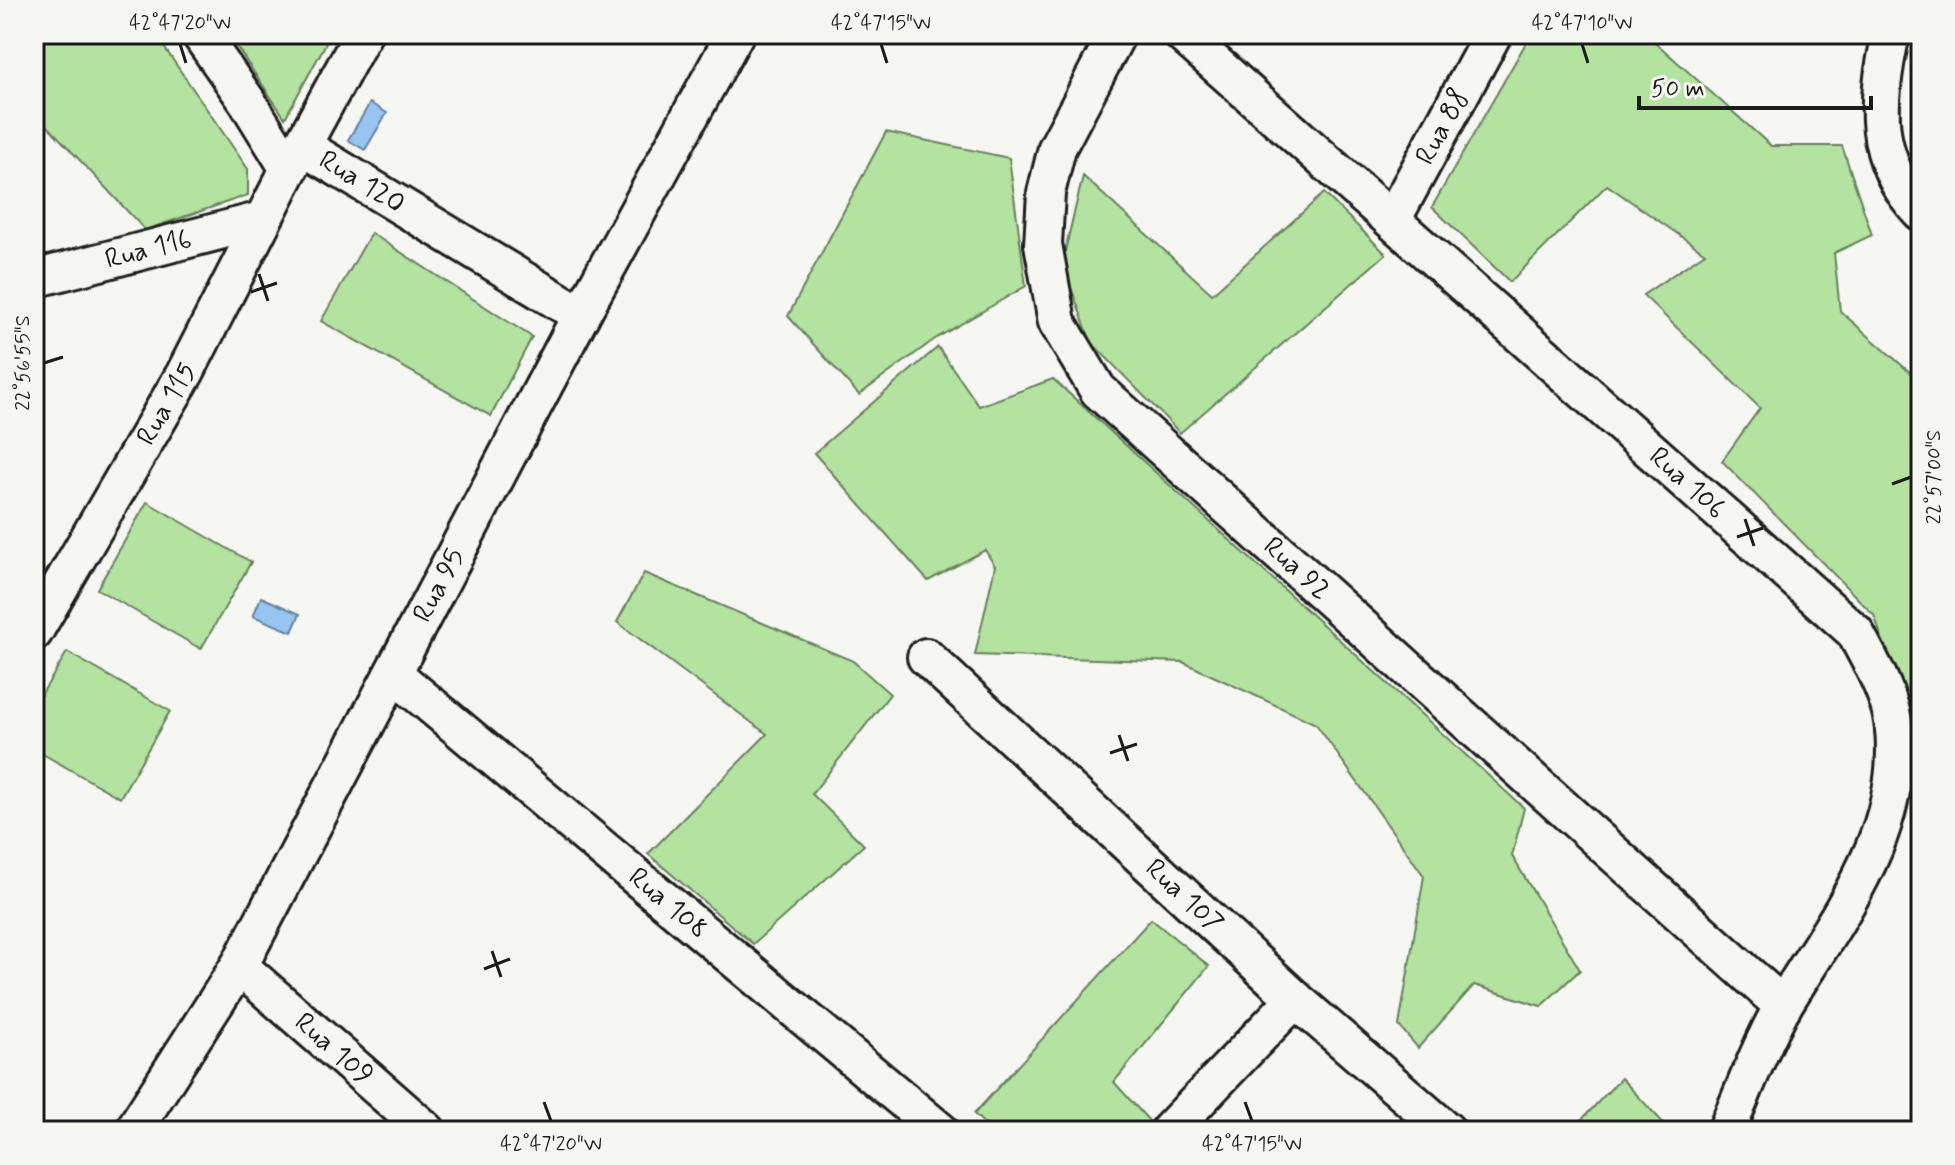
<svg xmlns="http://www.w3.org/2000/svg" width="1955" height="1165" font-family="Mynerve,sans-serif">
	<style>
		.green { fill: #b3e2a1; stroke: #687f5e; stroke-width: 2 }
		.water { fill: #97c4f1; stroke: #66819c; stroke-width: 2 }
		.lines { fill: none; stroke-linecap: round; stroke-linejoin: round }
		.minor-casing { stroke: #1c1c1c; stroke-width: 42 }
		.minor { stroke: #f6f6f2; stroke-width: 36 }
		.ticks { fill: none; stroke: #1c1c1c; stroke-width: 3 }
		.labels { text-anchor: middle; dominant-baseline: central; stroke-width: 6; stroke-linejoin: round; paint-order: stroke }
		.street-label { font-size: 28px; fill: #1c1c1c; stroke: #f6f6f2 }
		.neatline { fill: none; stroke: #1c1c1c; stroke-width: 3 }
		.ticks-label { font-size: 20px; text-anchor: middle; fill: #1c1c1c }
	</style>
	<rect width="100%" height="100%" fill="#f6f6f2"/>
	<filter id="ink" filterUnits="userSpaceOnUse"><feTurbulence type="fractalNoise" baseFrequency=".0125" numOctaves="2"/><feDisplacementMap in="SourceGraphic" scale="16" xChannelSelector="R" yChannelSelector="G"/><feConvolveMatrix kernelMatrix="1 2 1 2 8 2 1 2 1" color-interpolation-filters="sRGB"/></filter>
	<g filter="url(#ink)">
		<g class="green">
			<polygon points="34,34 155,34 248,169 248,195 145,230 48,126 34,135"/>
			<polygon points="228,34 331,34 285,118"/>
			<polygon points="1531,34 1646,34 1771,146 1842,146 1872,235 1834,253 1840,311 1921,382 1921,424 1912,444 1921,455 1921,752 1874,615 1722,461 1760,408 1643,295 1705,253 1607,185 1510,282 1432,207"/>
			<polygon points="886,132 1009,158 1026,286 935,339 859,395 788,316"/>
			<polygon points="1083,176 1212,294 1324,193 1386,254 1180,433 1091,342 1062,263"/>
			<polygon points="371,233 532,337 491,416 321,321"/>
			<polygon points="938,347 979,406 1053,379 1524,808 1512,856 1580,970 1541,1006 1474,985 1418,1048 1399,1026 1424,876 1316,724 1183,662 975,655 995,566 985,550 928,581 814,453"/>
			<polygon points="147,502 251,562 201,649 97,589"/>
			<polygon points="644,573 853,661 890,694 812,794 864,845 753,944 648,854 767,734 617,622"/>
			<polygon points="67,652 170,711 120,798 34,749 34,707"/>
			<polygon points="1151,919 1209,966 1114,1082 1150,1122 1140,1131 992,1131 974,1114"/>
			<polygon points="1621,1078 1671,1131 1571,1131"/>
		</g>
		<g class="water">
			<polygon points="370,103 387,113 365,150 348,140"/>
			<polygon points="261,597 300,614 292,632 253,616"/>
		</g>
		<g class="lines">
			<defs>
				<g id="minor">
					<path id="s1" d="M200 34 247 101 289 169 302 146 581 315"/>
					<path id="s2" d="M1117 34 1057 148 1046 193 1043 244 1057 322 1098 390 1783 1006"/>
					<path id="s3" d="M1182 34 1855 632C1869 659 1888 690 1893 721 1908 829 1837 917 1784 1004 1761 1043 1745 1089 1726 1131"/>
					<path d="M1891 34C1876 101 1871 159 1921 212"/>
					<polyline points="302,146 363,34"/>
					<path id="s4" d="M1392 220 1493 34"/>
					<path id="s5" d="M34 279 262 220"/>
					<path id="s6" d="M34 632 185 373 289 169"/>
					<path id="s7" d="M926 657 1295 999 1447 1131"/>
					<path id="s8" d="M395 675 940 1131"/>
					<path id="s9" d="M239 966 427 1131"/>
					<path id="s10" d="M133 1131 239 966 581 315 735 34"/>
					<polyline points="1169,1131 1295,999"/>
				</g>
			</defs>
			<use href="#minor" class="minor-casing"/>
			<use href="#minor" class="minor"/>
		</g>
	</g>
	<path class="ticks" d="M180 44 186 63M881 44 887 63M1582 44 1588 63M259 274 268 301M251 292 277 283M44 363 63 357M1892 484 1911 477M1745 519 1754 546M1737 537 1763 528M1119 735 1128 761M1110 753 1137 744M492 951 501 977M484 969 510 959M544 1102 551 1121M1245 1102 1252 1121"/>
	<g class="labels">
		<g class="street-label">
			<text stroke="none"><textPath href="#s4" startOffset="106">Rua 88</textPath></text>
			<text stroke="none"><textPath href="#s1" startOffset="258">Rua 120</textPath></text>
			<text stroke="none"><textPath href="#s5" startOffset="118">Rua 116</textPath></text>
			<text stroke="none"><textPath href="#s6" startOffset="264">Rua 115</textPath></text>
			<text stroke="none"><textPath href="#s3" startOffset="676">Rua 106</textPath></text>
			<text stroke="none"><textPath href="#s2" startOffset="652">Rua 92</textPath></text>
			<text stroke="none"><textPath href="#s10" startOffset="626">Rua 95</textPath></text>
			<text stroke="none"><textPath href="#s7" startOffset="352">Rua 107</textPath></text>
			<text stroke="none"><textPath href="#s8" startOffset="356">Rua 108</textPath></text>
			<text stroke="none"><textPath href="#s9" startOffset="126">Rua 109</textPath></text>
		</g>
	</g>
	<rect width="1955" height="1165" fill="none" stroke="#f6f6f2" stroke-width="88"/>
	<path d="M1639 96v12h232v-12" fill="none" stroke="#1c1c1c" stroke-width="4"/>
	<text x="1651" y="96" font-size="24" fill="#1c1c1c" stroke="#f6f6f2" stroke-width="6" paint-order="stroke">50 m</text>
	<rect x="44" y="44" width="1867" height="1077" class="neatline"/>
	<g class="ticks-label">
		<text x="180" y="29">42°47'20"W</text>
		<text x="881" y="29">42°47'15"W</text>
		<text x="1582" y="29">42°47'10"W</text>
		<text transform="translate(22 363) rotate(-90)" y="7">22°56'55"S</text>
		<text transform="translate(1933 477) rotate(-90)" y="7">22°57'00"S</text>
		<text x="551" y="1150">42°47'20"W</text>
		<text x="1252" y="1150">42°47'15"W</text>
	</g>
</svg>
